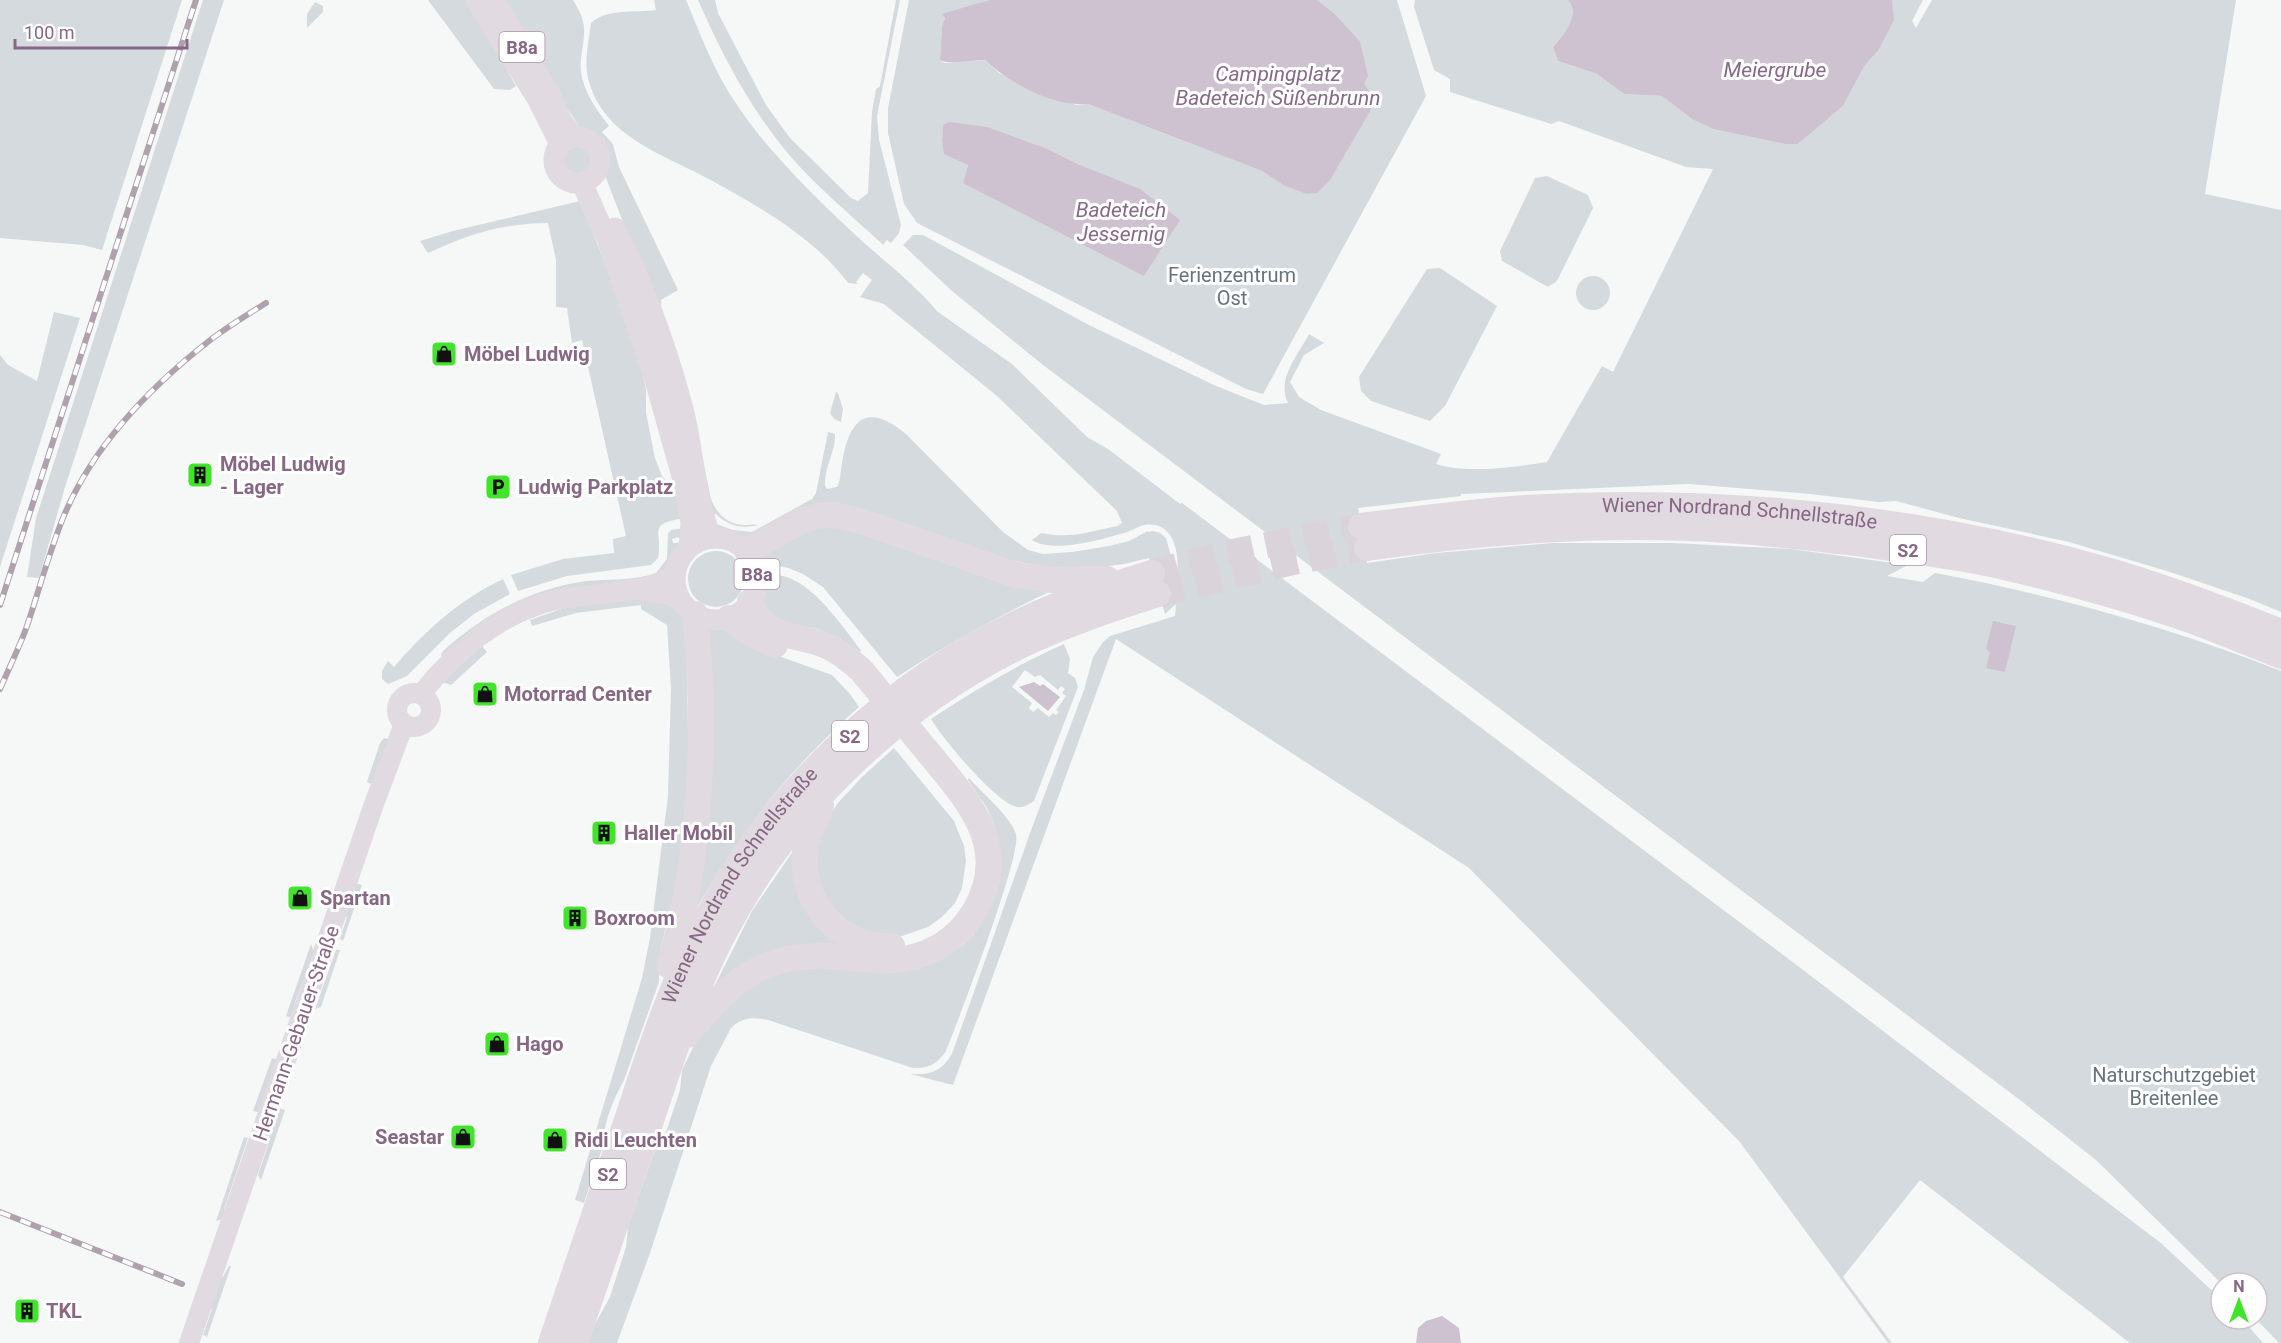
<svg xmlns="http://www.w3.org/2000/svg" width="2281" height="1343" font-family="Roboto,sans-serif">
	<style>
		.green { fill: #d4dadd; fill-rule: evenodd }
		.water { fill: #cec2d0 }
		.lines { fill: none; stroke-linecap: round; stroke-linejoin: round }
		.highway-tunnel { stroke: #dad4da; stroke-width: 26; stroke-dasharray: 26 13; stroke-linecap: butt }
		.secondary { stroke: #e1dae1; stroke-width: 20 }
		.primary { stroke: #e1dae1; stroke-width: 21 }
		.highway { stroke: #e1dae1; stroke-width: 26 }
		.rail-casing { stroke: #afa2ae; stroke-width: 6 }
		.rail { stroke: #fff; stroke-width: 4; stroke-dasharray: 11; stroke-linecap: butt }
		.labels { text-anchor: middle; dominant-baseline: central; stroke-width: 6; stroke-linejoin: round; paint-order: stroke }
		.shield { fill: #fff; stroke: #ab95a9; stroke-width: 1.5 }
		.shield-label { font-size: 18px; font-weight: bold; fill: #876784 }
		.park-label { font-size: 20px; fill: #66737e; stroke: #fff }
		.poi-label { font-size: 20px; font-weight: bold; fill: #876784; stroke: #fff; text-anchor: start }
		.street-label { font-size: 20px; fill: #876784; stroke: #fff }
		.water-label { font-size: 21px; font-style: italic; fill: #866889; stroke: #fff }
	</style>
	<rect width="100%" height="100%" fill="#f5f8f7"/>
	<g class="green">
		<polygon points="0,0 182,0 102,250 83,245 0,238"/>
		<polygon points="203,0 224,0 65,487 39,578 27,577 36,518"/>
		<polygon points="428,0 468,0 516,86 510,90 494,89"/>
		<path d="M501 0H573C577 7 581 13 583 21 587 37 579 55 581 72 584 93 597 110 609 126L602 132 613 144 619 167 678 290 661 300 662 318 691 403 711 499C717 514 727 524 744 525 749 525 753 524 758 525 741 529 728 526 716 514H708L654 302 604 173C609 152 603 137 581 130Z"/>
		<path d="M654 0H686C700 33 713 69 733 99 764 147 806 188 848 228 877 256 912 281 938 312L1012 364 1087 437 1108 449 1180 504 1182 503 1790 960 2162 1244 2221 1299V1319H2242L2263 1343H2130L1920 1180 1843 1277 1892 1343H1888L1739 1141 1469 868 1116 639 953 1085 910 1074C930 1075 941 1072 952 1054L1030 833 1084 690 1093 657 1103 642 1110 636 1175 616 1176 604 1165 614 1149 558 1124 564 1086 569 1046 567 1009 560 866 512 749 538 715 527 716 524 733 530 752 532 812 499 816 493 828 432 835 434C836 451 824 467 825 486L827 489 837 487C841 480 840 472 842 464 849 417 868 402 907 435L1003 532 1028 550 1043 554 1072 552 1109 546 1129 541 1146 532 1153 531 1160 533 1166 538 1177 578C1180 555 1175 520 1144 525 1139 526 1133 530 1127 532 1103 539 1054 554 1032 540L1041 533C1071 539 1088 532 1117 526L1122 523 1117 511 997 396 884 304 860 297 872 280 863 273 856 282 858 284 848 283C816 240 765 210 718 184 670 156 603 140 588 78 584 61 589 40 591 23 607 8 636 13 656 10Z"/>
		<path d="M698 0H715L718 13 766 105 790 138 851 198 858 201 868 193 872 112 876 89 880 86 896 0H900L877 116 879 140 901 225 899 233 891 243 887 240 883 245 881 243C852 216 817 187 791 157 751 110 723 57 698 0Z"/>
		<path d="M909 0H989L943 15 945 18 942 26 940 60 944 63 985 60 999 73 1076 105 1088 104 1262 171 1283 185 1363 84 1360 41 1334 13 1317 0H1397L1426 96 1263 394 1246 389 917 223 904 204 888 133V108ZM943 125 988 127 1048 149 1080 165 963 183 968 165 942 141Z"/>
		<path d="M1415 0H1568C1581 14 1563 36 1553 47L1558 61 1597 74 1624 94 1662 96 1692 119 1798 144 1843 106 1865 65 1878 51 1893 20 1892 0H1923L1912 21 1916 28 1932 0H2236L2205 194 2281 210V612L2247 598 2167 571 2069 542 1959 518 1896 501 1879 502 1810 494 1689 484 1461 494V496L1358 508 1367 563 1436 553 1553 543H1673L1791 549 1908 565 1887 576 1923 582 1935 573C2053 595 2169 627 2281 671V1343H2279L2256 1319 2257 1283H2221L2096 1160 2020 1100 1043 365 952 291 903 245 913 235H923L1089 325 1216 386 1264 405 1288 403C1276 380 1298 355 1309 334L1324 343 1304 355 1290 382 1299 397 1321 410 1441 454 1436 464C1465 474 1516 467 1547 462L1602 366 1613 372 1713 169 1686 167 1559 121 1551 124 1450 92V79L1434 70 1414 7Z"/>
		<polygon points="315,2 323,6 323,12 307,28 307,14"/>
		<circle cx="577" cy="161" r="17"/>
		<polygon points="1547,176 1588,195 1593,208 1557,281 1548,287 1502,261 1500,251 1535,178"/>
		<path d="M580 201 634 335 646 390V413L655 458 662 476 681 500 685 518C646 524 663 530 658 558L651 565 567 576 518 591 511 575 563 559 614 553 613 539 626 536 582 340 572 343 567 308 556 307V260L548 223C499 224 472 233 428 253L420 241 453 231Z"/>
		<polygon points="1440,268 1497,306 1445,406 1430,421 1371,401 1361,391 1359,377 1427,269"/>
		<circle cx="1593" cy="293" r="17"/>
		<polygon points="54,312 80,318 0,567 0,355 8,365 37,381"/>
		<polygon points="836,392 838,393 843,409 841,422 834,419 830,413"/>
		<path d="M826 520 1047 586 1049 592C996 617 946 645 897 677L823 587 803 574 788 568 764 563 760 558Z"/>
		<path d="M685 528 682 537 672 539 673 543 683 542 665 570 647 578 590 586 442 657 441 655 442 652C483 614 531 589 586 581 608 579 635 581 656 573L667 559 668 533 671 530Z"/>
		<circle cx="716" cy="579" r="28"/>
		<path d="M772 575C808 573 841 625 861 650L860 652 838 637 818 629 776 621 761 606 765 580Z"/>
		<path d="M503 579 510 594 474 614 450 633 407 676 388 684 382 679V671L388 661 394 667C426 630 459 600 503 579Z"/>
		<path d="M611 598C644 599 662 592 686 618L688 730 691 750 675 909 668 916 659 957V982L624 1080C614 1099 603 1122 604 1143L584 1203 575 1200 642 978 650 938 668 796 671 688 667 625 641 609V605L576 613 532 626 530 620 561 609Z"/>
		<path d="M705 627 723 628 756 648 832 675 850 694 859 707C845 719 832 732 819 745 766 798 725 857 688 923Z"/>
		<path d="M1064 644 1070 659 1068 673 1075 678 1078 687 1034 801C1029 804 1024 808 1017 807 995 802 943 739 931 719 974 690 1017 665 1064 644ZM1025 670 1035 677 1040 675 1058 690 1061 686 1065 689 1062 693 1066 696 1056 710 1059 712 1056 715 1053 713 1049 717 1038 708 1033 712 1029 708 1032 703 1012 687Z"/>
		<polygon points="481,645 487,652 451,685 442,682"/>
		<polygon points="384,738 389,739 371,784 367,782 380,743"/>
		<polygon points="894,748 954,821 964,846 966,861 962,888 955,903 942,917 928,927 899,937 852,928 825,903 814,856 825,824 837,804 863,776"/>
		<path d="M969 778C982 793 1011 817 1016 834 1022 856 958 1021 946 1051 936 1065 929 1068 913 1068L768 1020C754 1017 742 1017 731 1028L711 1066 650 1253 617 1343H588L594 1326 610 1297 626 1247 628 1227 658 1141 666 1132 680 1090 682 1070 699 1035 745 985 796 966 939 957 962 946 974 934 990 908 999 885 1001 862 995 827 987 808 968 780Z"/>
		<polygon points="802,838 799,854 847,941 719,987 715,985 752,911"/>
		<polygon points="358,884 362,885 343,941 340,939 347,917 344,916 354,885"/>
		<polygon points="311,944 314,952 295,1002 293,1018 286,1016"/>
		<polygon points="336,950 340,950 321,1007 315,1009"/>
		<polygon points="272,1058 278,1060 261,1113 253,1111"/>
		<polygon points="279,1108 285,1110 261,1180 258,1175 268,1145 266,1144"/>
		<polygon points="244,1137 248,1138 224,1209 227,1210 222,1219 216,1221"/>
		<polygon points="229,1266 231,1266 207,1337 203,1335 212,1309 209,1308 220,1276 223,1277"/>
	</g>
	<g class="water">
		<path d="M989 0H1317L1334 13 1360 41 1368 76 1364 84 1376 101 1330 180 1317 193 1307 194 1283 185 1262 171 1088 104C1053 107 1011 84 985 60 974 60 948 65 940 60L942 26 945 18 942 14Z"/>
		<path d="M1568 0H1892L1894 20 1878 51 1865 65 1843 106 1798 144H1786L1714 129 1692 119 1662 96 1624 94 1597 74 1558 61 1553 47C1563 36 1581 14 1568 0Z"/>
		<polygon points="949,122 988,127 1048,149 1080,165 1140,189 1180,220 1144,276 963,183 968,165 944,154 942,141 943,125"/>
		<polygon points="1993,621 2016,626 2005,672 1986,668 1990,652 1986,649"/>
		<polygon points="1034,682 1040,686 1043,684 1060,697 1048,711 1019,687"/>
		<polygon points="1442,1316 1459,1328 1461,1343 1416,1343 1418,1328 1426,1321"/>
	</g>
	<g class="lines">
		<g class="highway-tunnel">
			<polyline points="1152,573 1218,555 1361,526"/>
			<polyline points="1158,594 1297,561 1367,548"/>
		</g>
		<g class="secondary">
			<polyline points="642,591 665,594 681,600"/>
			<circle cx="414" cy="710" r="17"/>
			<path d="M421 694C456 651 496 616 551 601 581 593 657 595 675 572"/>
			<polyline points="189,1343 374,804 404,724"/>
		</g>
		<g class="primary">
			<polyline points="476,0 538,100 560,144"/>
			<polyline points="494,0 550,94 562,121 574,137"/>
			<circle cx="577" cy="160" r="23"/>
			<polyline points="582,183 608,241 655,380 685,487 691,523 689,547"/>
			<path d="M615 228C644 286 668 350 684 413 694 453 695 502 712 538"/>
			<circle cx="716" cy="579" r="41"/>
		</g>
		<g class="highway">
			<path id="s1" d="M1361 526C1416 519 1470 512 1525 508 1717 497 1914 516 2099 568 2161 585 2221 608 2281 632"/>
			<path d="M1367 548C1485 531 1606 522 1726 530 1775 533 1823 539 1871 545 1912 551 1955 556 1996 565 2061 580 2127 598 2190 620 2220 631 2251 644 2281 656"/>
			<polyline points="747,551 801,521 818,516 834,515 861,521 1016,575 1053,580 1107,579"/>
			<polyline points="729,618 749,633 775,645"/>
			<path d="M821 806C816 821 808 834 805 850 798 901 840 949 892 946"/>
			<path d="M669 966C702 858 707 726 695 614"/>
			<path d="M687 1035C729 984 760 952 831 956 855 958 880 963 904 959 933 954 958 938 974 912 1013 847 967 800 928 752 905 725 884 697 861 670 851 661 840 652 827 646 794 632 765 641 750 602"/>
			<path id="s2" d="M551 1343C576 1268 602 1192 628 1117 650 1050 672 982 706 919 774 789 892 680 1026 619 1066 600 1109 586 1152 573"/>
			<path d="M575 1343C598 1275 622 1206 645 1138 669 1068 690 997 725 931 791 805 906 698 1035 639 1075 621 1116 607 1158 594"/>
		</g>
		<defs>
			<g id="rail">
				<polyline points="0,605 196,0"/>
				<path d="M0 689C9 668 19 648 27 626 39 590 49 553 63 518 92 447 149 388 209 341 227 327 247 315 266 303"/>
				<polyline points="0,1212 182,1284"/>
			</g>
		</defs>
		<use href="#rail" class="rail-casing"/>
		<use href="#rail" class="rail"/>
	</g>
	<defs>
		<symbol id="shop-square" viewBox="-11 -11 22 22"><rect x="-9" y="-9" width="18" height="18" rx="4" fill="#41e42a" stroke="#fff"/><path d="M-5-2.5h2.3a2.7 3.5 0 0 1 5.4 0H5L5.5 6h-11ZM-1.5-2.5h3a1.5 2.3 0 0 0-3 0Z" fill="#111"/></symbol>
		<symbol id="building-square" viewBox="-11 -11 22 22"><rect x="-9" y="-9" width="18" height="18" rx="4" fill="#41e42a" stroke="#fff"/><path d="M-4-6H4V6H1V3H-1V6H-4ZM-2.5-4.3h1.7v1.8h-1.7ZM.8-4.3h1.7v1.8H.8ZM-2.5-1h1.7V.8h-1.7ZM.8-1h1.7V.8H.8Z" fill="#111"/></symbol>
		<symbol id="parking-square" viewBox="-11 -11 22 22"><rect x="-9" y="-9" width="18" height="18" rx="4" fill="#41e42a" stroke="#fff"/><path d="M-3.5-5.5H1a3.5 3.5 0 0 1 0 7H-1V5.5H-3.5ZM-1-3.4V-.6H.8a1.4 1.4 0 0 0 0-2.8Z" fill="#111"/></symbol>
	</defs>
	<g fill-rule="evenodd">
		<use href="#shop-square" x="429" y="339" width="30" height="30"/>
		<use href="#building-square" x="185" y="460" width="30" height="30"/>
		<use href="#parking-square" x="483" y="472" width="30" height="30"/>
		<use href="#shop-square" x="470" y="679" width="30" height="30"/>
		<use href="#building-square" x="589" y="818" width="30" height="30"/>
		<use href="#shop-square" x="285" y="883" width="30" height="30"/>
		<use href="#building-square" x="560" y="903" width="30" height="30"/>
		<use href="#shop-square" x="482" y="1029" width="30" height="30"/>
		<use href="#shop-square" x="448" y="1122" width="30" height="30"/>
		<use href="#shop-square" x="540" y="1125" width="30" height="30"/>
		<use href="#building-square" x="12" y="1296" width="30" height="30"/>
	</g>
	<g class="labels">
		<g class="shield">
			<rect x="499.5" y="32" width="45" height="30" rx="4.5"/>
			<rect x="1890" y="535" width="36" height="30" rx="4.5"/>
			<rect x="734.5" y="559" width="45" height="30" rx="4.5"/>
			<rect x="832" y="721" width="36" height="30" rx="4.5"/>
			<rect x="590" y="1159" width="36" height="30" rx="4.5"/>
		</g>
		<g class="shield-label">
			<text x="522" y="47">B8a</text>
			<text x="1908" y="550">S2</text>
			<text x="757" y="574">B8a</text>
			<text x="850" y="736">S2</text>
			<text x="608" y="1174">S2</text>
		</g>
		<g class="park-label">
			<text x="1232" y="275">Ferienzentrum<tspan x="1232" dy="23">Ost</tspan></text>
			<text x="2174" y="1075">Naturschutzgebiet<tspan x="2174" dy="23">Breitenlee</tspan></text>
		</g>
		<g class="poi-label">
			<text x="464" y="354">Möbel Ludwig</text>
			<text x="220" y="464">Möbel Ludwig<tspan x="220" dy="23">- Lager</tspan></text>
			<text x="518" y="487">Ludwig Parkplatz</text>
			<text x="504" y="694">Motorrad Center</text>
			<text x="624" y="833">Haller Mobil</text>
			<text x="320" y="898">Spartan</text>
			<text x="594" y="918">Boxroom</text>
			<text x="516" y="1044">Hago</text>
			<text x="444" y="1137" text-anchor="end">Seastar</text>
			<text x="574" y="1140">Ridi Leuchten</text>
			<text x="46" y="1311">TKL</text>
		</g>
		<g class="street-label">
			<text stroke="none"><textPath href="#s1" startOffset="380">Wiener Nordrand Schnellstraße</textPath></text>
			<text stroke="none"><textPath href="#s2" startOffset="498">Wiener Nordrand Schnellstraße</textPath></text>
			<text transform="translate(296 1033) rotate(-71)">Hermann-Gebauer-Straße</text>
		</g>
		<g class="water-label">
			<text x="1775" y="70">Meiergrube</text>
			<text x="1278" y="74">Campingplatz<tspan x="1278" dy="24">Badeteich Süßenbrunn</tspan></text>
			<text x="1121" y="210">Badeteich<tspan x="1121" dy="24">Jessernig</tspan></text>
		</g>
	</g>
	<g transform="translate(2239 1301)"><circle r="28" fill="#ffffff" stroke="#cfc2ce" stroke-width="1.5"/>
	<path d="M0-4.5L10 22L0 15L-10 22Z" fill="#41e42a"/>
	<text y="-9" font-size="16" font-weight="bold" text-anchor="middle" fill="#876784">N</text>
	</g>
	<path d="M15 39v9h172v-9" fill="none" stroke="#876784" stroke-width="3"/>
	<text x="24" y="39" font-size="18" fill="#876784" stroke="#ffffff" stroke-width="4.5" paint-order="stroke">100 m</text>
</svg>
